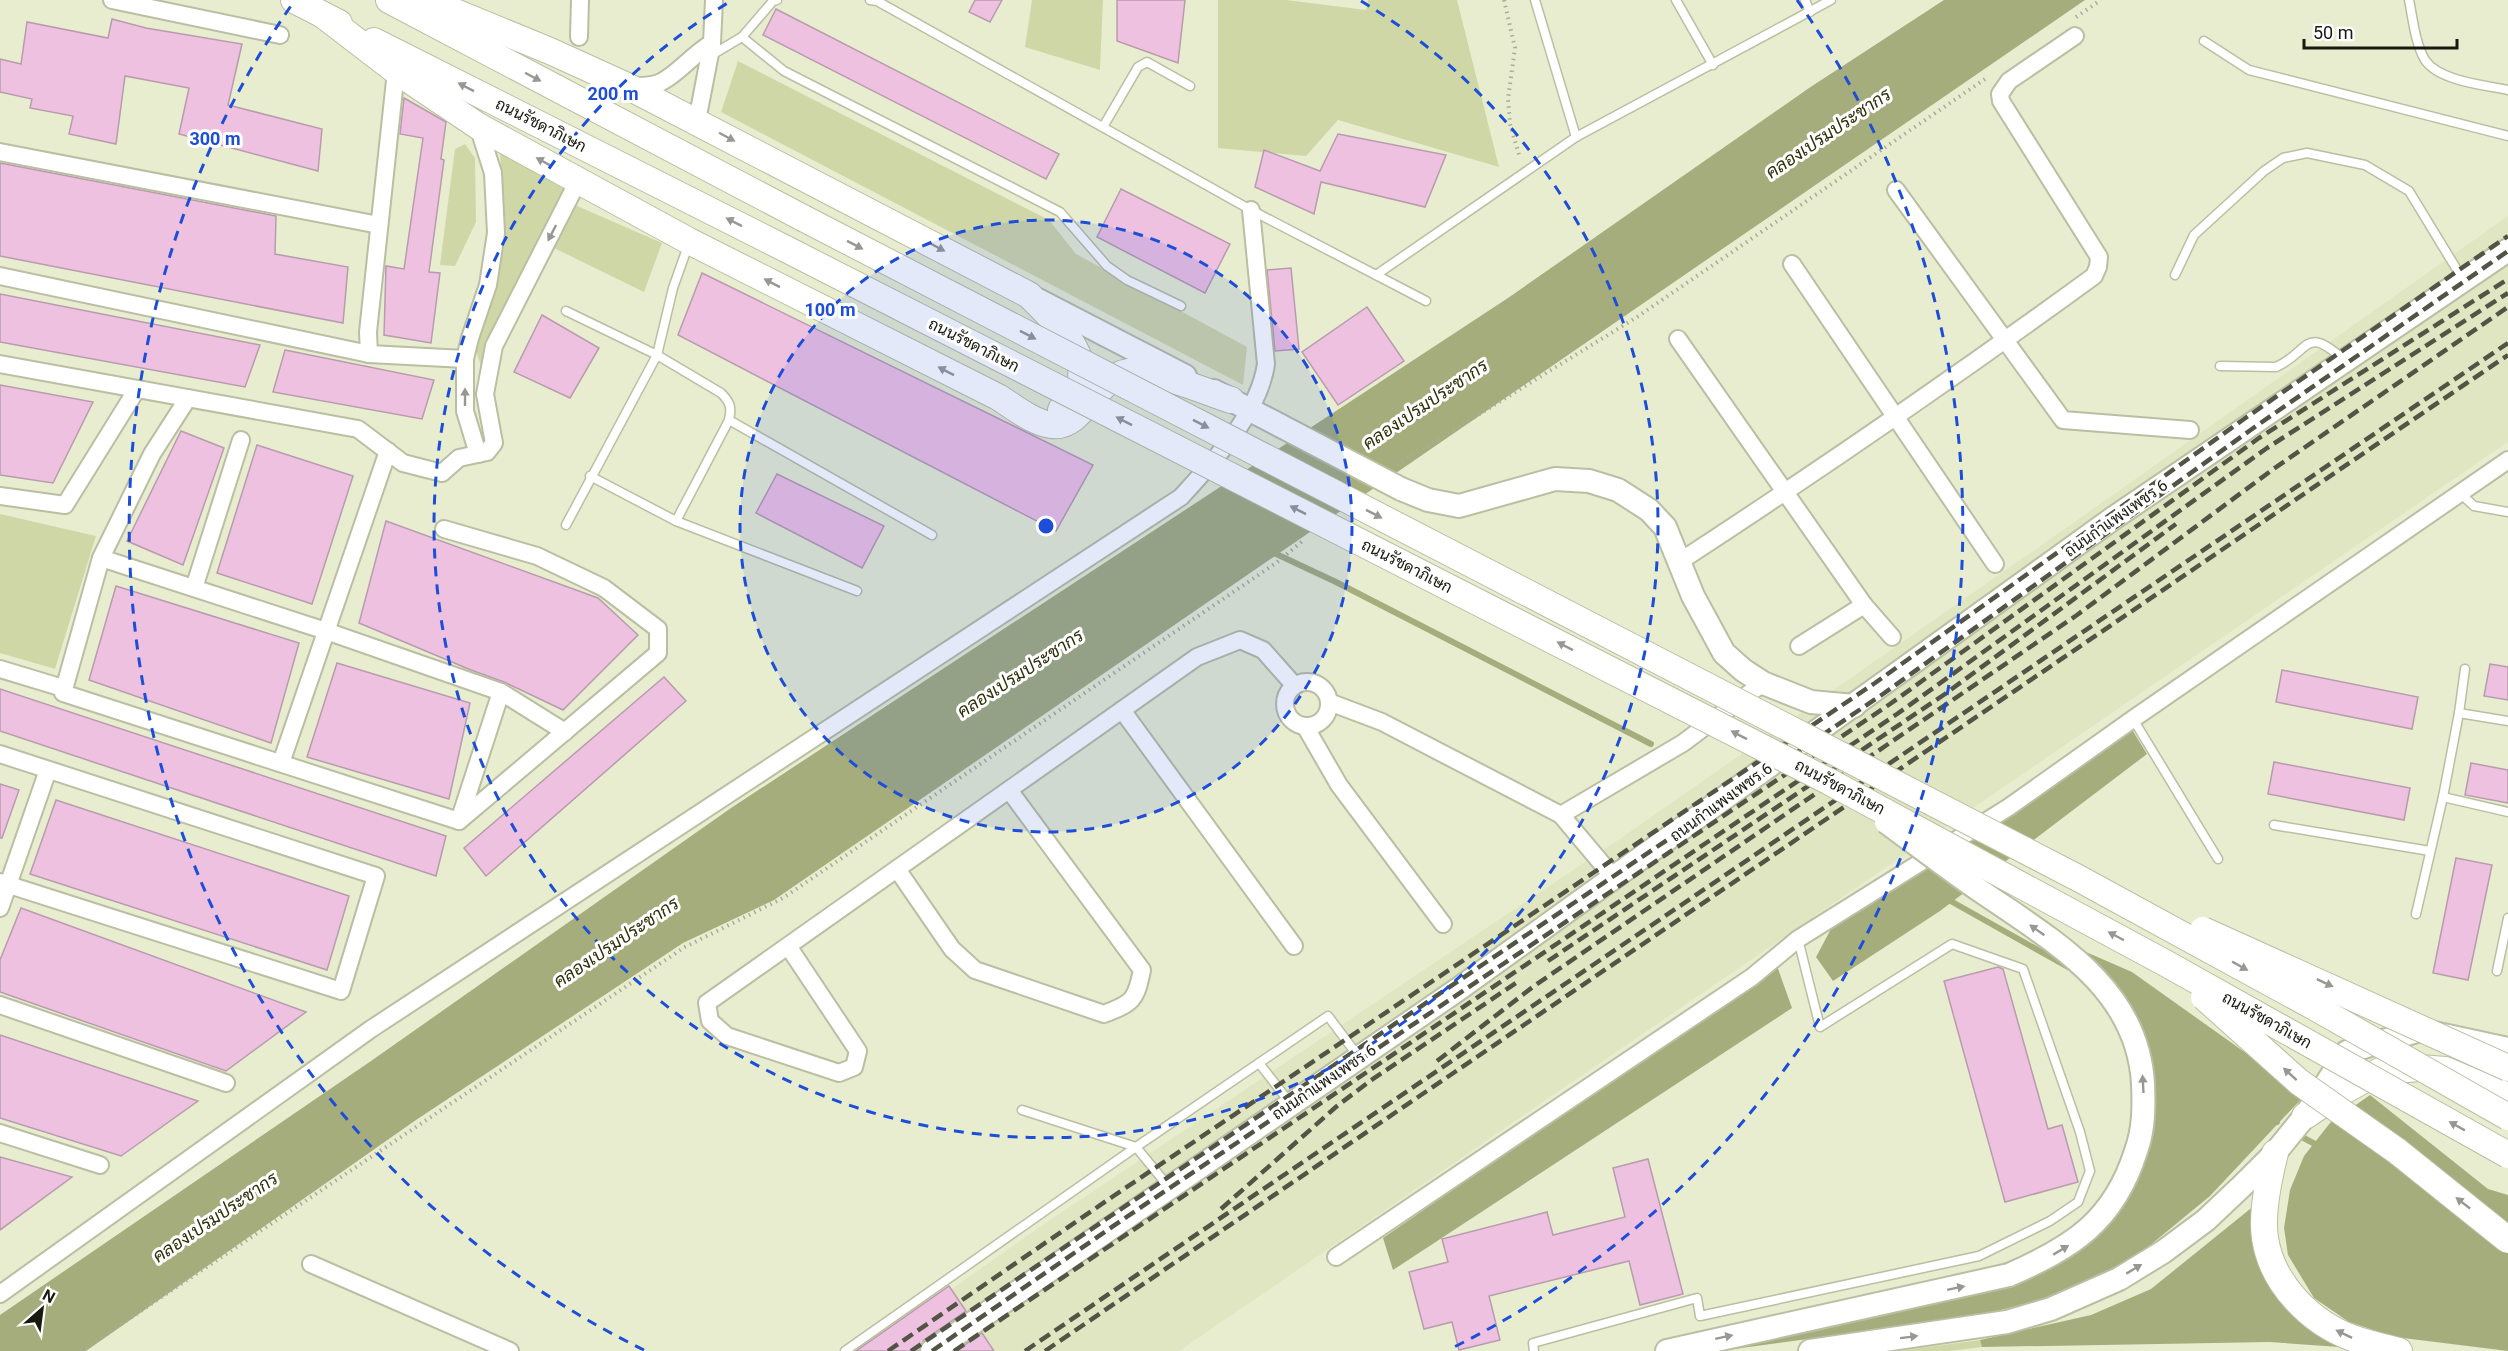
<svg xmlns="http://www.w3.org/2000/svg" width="2508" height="1351" font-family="Roboto,Sarabun,sans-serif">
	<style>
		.built { fill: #e0e6c1 }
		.green { fill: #d0d7a6 }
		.forest { fill: #a6ad7c }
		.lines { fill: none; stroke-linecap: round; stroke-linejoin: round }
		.stream { stroke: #a6ad7c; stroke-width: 6 }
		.building { fill: #efc1e0; stroke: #b79cad; stroke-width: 1.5 }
		.lane-casing { stroke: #babea2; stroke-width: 11 }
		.street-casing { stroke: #babea2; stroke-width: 20 }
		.secondary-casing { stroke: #babea2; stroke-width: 26 }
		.primary-casing { stroke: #babea2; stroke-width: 28 }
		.path { stroke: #aaad96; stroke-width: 4; stroke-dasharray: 1.5 4.5; stroke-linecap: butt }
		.lane { stroke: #fff; stroke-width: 8 }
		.street { stroke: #fff; stroke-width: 16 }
		.secondary { stroke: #fff; stroke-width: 22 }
		.primary { stroke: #fff; stroke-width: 26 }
		.rail { stroke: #525445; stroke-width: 4.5; stroke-dasharray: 12 6; stroke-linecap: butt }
		.secondary-bridge-casing { stroke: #babea2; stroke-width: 26; stroke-linecap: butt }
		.primary-bridge-casing { stroke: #babea2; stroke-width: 28; stroke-linecap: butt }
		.secondary-bridge { stroke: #fff; stroke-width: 22 }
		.primary-bridge { stroke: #fff; stroke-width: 26 }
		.oneway { fill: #979893 }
		.ring { fill: none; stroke: #1d4ed8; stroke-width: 3; stroke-dasharray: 10 8 }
		.labels { text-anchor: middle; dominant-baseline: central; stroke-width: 6; stroke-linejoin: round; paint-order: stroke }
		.street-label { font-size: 16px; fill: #18190f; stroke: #fff }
		.water-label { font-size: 18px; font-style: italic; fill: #2d3009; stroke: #fff }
		.centre { fill: #1d4ed8; stroke: #fff; stroke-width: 3 }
		.ring-label { font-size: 18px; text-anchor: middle; font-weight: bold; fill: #1d4ed8; stroke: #fff; stroke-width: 6; stroke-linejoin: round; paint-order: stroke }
	</style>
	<rect width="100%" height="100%" fill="#e9edd0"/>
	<polygon class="built" points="2508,216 2508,442 1179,1351 864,1351 1044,1224 1621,838 2086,514"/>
	<g class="green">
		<polygon points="1032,0 1103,0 1100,70 1025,47"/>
		<polygon points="1218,0 1286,0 1366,10 1368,0 1457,0 1499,167 1338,120 1306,156 1218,148"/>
		<polygon points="738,61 1049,220 1076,254 1247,347 1243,385 721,112"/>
		<polygon points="465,144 475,158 476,222 455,266 440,265 455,149"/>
		<polygon points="500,152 566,190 496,324 481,366 476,351 499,257 504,211"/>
		<polygon points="575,205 662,243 644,292 554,248"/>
		<polygon points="0,514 96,536 55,669 0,653"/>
		<polygon points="1980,1340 1982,1347 1950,1351 1899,1351"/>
	</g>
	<g class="forest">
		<polygon points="1944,0 2085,0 774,900 683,943 416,1120 86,1351 0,1351 0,1315 371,1061 731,808 1508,298 1809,88"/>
		<polygon points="2131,728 2147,754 1940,911 1833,981 1816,957 1831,929 1877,900"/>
		<polygon points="2086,952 2132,972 2305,1095 2210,1196 2148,1247 2092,1283 2037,1301 1972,1317 1719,1351 2031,1277 2135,1178 2142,1032 2108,974"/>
		<polygon points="1777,966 1792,1008 1393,1270 1383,1238"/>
		<polygon points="2370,1095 2488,1189 2508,1195 2508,1351 2395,1337 2349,1322 2314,1298 2288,1255 2284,1228 2290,1190 2304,1156 2330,1123"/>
		<polygon points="2255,1205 2253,1244 2263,1269 2313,1330 2339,1347 2270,1342 1982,1347 1980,1340 2091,1315 2151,1289"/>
	</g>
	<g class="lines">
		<g class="stream">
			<polyline points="1272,552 1336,582 1651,744"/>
			<polyline points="1931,890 2068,967"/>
			<polyline points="2119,995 2131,1002 2187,1060 2277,1122"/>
			<polyline points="2300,1136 2429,1205 2458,1212"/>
		</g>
	</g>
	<g class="building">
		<polygon points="975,0 1002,0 990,22 969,12"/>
		<polygon points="1117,0 1185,0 1178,63 1117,41"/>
		<polygon points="776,9 1059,154 1046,179 763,35"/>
		<polygon points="112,19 146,28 242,44 228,105 322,129 318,171 179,134 189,88 125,76 116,144 69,134 73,116 30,108 32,99 0,92 0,59 21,64 27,22 108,38"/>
		<polygon points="404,98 446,122 441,159 444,160 429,272 440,273 431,343 384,335 386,266 404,269 423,138 400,134"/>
		<polygon points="1338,134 1446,155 1425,207 1321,182 1314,214 1255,187 1264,150 1320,171"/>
		<polygon points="0,163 276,216 275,254 348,267 343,323 0,256"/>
		<polygon points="1121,189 1230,244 1205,293 1097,237"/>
		<polygon points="1291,268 1299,349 1275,351 1267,270"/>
		<polygon points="702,273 1093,465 1056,531 678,335"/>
		<polygon points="0,294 260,345 245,387 0,342"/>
		<polygon points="1367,307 1404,361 1338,405 1302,352"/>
		<polygon points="542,315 599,348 570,398 514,372"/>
		<polygon points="285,350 434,380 422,419 273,392"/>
		<polygon points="0,385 93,402 53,483 0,475"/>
		<polygon points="181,431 224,448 183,565 127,541"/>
		<polygon points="257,445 353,476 312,604 217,573"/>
		<polygon points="777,474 884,526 862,568 756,513"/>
		<polygon points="386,521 598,598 638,635 563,710 504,682 471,670 359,623"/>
		<polygon points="116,586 299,643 271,743 89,680"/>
		<polygon points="337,663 470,703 449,799 307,757"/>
		<polygon points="2490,664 2508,667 2508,700 2484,696"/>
		<polygon points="2282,670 2418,697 2412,729 2276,702"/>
		<polygon points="664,677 686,701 486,876 464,848"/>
		<polygon points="0,689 446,836 436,876 0,731"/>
		<polygon points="2274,762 2410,788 2404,820 2268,794"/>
		<polygon points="2471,763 2508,770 2508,803 2465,795"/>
		<polygon points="0,784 19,790 2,838 0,838"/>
		<polygon points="56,800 349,896 327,970 30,874"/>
		<polygon points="2456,858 2492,865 2468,980 2433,973"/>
		<polygon points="21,908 306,1012 226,1071 0,992 0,960"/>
		<polygon points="1998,967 2003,969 2048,1129 2062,1125 2078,1182 2005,1202 1944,981"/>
		<polygon points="0,1035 198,1101 121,1156 0,1118"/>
		<polygon points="0,1157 72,1177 0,1230"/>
		<polygon points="1648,1159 1683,1294 1640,1305 1629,1261 1489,1296 1500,1340 1459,1350 1452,1322 1424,1329 1409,1272 1448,1262 1442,1239 1547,1212 1553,1235 1625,1217 1613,1168"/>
		<polygon points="949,1286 966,1311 924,1340 919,1351 856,1351"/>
		<polygon points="982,1333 994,1351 956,1351"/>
	</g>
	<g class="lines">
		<defs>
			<g id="lane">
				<polyline points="870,0 877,1 1251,210 1426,301"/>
				<polyline points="1535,0 1576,137"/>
				<polyline points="1676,0 1713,65"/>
				<polyline points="1805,0 1810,12"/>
				<path d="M2409 0C2413 19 2415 43 2425 60 2439 81 2484 85 2508 90"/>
				<polyline points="742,37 784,71 1060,212 1107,266 1127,280 1181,306"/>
				<polyline points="2204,41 2249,70 2508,136"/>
				<polyline points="710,56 742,37 773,1 777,0"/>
				<polyline points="1103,127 1138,67 1147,62 1190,86"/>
				<polyline points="1376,275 1576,137 1831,0"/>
				<polyline points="2175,275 2194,235 2264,171 2283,158 2307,153 2365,165 2409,191 2462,278"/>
				<path d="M566 311 657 355 721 393C730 402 732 407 729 420L676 521 590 476"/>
				<path d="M2220 366 2276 367C2310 352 2304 324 2343 359"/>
				<polyline points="729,420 932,535"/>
				<polyline points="2460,493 2474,506 2508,512"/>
				<polyline points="676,521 857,591"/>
				<polyline points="566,525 657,355 673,288 689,243"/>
				<polyline points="2459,713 2465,669"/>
				<polyline points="2133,719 2218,859"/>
				<polyline points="2443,797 2508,812"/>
				<polyline points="2274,825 2430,851"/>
				<polyline points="2416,914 2443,797 2459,713 2508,721"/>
				<polyline points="2497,971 2508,918"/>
				<polyline points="1259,1063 1290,1103"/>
				<polyline points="1022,1110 1136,1147 1168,1186"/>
				<polyline points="845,1351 1136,1147 1328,1016 1358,1056"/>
				<polyline points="1534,1351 1533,1343 1697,1298 1700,1316 1979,1256 2050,1221 2078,1202 2090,1171 2080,1132 2023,969 1952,944 1820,1027 1798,939"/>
			</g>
			<g id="street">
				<polyline points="112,0 280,35"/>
				<polyline points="579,37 580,0"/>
				<path d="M630 86C641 86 654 87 663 81 681 71 694 53 712 43"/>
				<polyline points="697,121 712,43 714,0"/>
				<polyline points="478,126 493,173 496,233 488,285 470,338 465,359 465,411 478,454"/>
				<polyline points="0,152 379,225"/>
				<polyline points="1896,190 2063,420 2190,430"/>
				<polyline points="1792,264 1995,564"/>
				<polyline points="0,276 369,354 465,359"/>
				<polyline points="1678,339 1864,605 1892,637"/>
				<polyline points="369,354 368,332 396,71"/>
				<polyline points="0,364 358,429 403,463 442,473 459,458 487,452 494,443 485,394 494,346 578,181"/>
				<polyline points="0,496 65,505 137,389"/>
				<polyline points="444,529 537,556 604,588 658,629 658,653 459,821 501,692"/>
				<polyline points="101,558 152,454 188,398"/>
				<path d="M1679 562C1820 470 1958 375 2094 276L2098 267 2099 257 2001 101 2000 94 2009 81 2075 36"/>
				<polyline points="194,588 241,440"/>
				<polyline points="1799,646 1864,605"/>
				<polyline points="0,669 63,688"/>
				<circle cx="1307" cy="704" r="22"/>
				<polyline points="1329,702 1382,722 1561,815 1683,743 1763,683"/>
				<polyline points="1122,710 1294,946"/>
				<polyline points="1305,726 1339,785 1443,924"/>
				<polyline points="0,754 376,876 341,991 0,882"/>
				<polyline points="281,763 388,451"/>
				<polyline points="1561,815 1614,878"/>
				<polyline points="459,821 63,693 101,558 326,631 501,692 565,732"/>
				<path d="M897 869 952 949 975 970 1104 1014C1133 1003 1136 1000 1142 970L1009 790"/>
				<polyline points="0,908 48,770"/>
				<polyline points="788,946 858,1051 854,1067 839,1073 727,1036 710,1021 707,1003 1197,657 1240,640 1263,650 1294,685"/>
				<polyline points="0,1005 226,1083"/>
				<polyline points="0,1133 100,1165"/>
				<polyline points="1336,1257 1752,977 1798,939 2009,807 2133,719 2508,460"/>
				<polyline points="311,1264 510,1351"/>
				<path d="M0 1294 371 1029 1181 497C1214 461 1259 413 1266 364L1251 210"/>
			</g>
			<g id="secondary">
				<polyline points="1038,300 1185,376"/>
				<polyline points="1214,391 1281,426"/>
				<polyline points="1401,489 1428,500 1459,506 1555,479 1589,481 1618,490 1649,510 1665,527 1693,596 1724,653 1743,670 1763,683 1811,702 1854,706"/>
				<polyline points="932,1351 1460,988 2115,517 2508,250"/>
				<polyline points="1667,1351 2009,1275"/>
				<polyline points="1810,1351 2007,1322 2051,1309 2119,1279 2163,1252 2206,1220 2243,1185 2275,1153 2305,1116 2347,1052 2420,1030 2508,1049"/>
			</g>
			<g id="primary">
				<polyline points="294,0 339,23"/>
				<polyline points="389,0 803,218"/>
				<path d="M426 0 550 51 627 86 1029 295C1053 320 1100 359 1074 397 1070 403 1067 407 1061 410"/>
				<path d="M323 15 396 71 478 126 689 241 998 397C1014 407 1032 422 1051 425 1082 430 1096 377 1128 372 1153 369 1206 392 1231 400"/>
				<polyline points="374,41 786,249"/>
				<polyline points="2305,1116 2338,1094 2380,1071 2420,1068 2445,1070 2508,1096"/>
				<path d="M2275 1153C2269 1177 2261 1213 2265 1238 2272 1285 2312 1324 2355 1339 2369 1344 2385 1347 2399 1351"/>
			</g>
		</defs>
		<use href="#lane" class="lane-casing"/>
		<use href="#street" class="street-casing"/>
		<use href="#secondary" class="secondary-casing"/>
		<use href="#primary" class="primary-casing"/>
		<g class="path">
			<polyline points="1504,0 1515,48 1508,99 1510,124 1520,158"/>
			<polyline points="2076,17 2101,0"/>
			<polyline points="1397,465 1637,317 1988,77"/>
			<polyline points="81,1351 685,947 783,898 1276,563 1305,539"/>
		</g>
		<use href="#lane" class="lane"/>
		<use href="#street" class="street"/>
		<use href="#secondary" class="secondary"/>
		<use href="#primary" class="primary"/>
		<g class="rail">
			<polyline points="1548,961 1945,694 2176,524"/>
			<polyline points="1437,1061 1534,986 2077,615 2272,470 2508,307"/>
			<polyline points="1221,1209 1337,1106 1370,1081 1516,983"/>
			<polyline points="888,1351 1112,1197 1875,683 2244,419 2508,236"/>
			<polyline points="911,1351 1883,694 2252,429 2508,251"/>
			<polyline points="932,1351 1125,1218 1890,704 2259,438 2508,279"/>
			<polyline points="954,1351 1897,714 2267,448 2508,293"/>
			<polyline points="1025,1351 2508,343"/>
			<polyline points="1045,1351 2508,355"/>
		</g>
		<defs>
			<g id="secondary-bridge">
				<polyline points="1281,426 1401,489"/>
				<path d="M1886 822C1919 846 1951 871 1985 894 2055 942 2138 989 2143 1084 2144 1107 2144 1129 2136 1151 2114 1221 2073 1247 2009 1275"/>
			</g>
			<g id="primary-bridge">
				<polyline points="803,218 2078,878 2318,1009 2508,1117"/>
				<polyline points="786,249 1828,781 2167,964 2508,1155"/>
				<polyline points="2203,930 2508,1068"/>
				<polyline points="2204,997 2299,1082 2397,1151 2508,1240"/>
			</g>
		</defs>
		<use href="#secondary-bridge" class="secondary-bridge-casing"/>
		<use href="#primary-bridge" class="primary-bridge-casing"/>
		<use href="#secondary-bridge" class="secondary-bridge"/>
		<use href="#primary-bridge" class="primary-bridge"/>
	</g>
	<defs><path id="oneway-solid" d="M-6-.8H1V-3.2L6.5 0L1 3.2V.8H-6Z" transform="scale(1.5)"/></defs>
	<g class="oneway">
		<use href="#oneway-solid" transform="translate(533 77) rotate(28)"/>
		<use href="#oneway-solid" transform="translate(466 87) rotate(-153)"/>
		<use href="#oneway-solid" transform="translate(727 137) rotate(28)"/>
		<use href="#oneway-solid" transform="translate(544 162) rotate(-151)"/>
		<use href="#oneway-solid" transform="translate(734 222) rotate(-153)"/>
		<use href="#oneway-solid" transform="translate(552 233) rotate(117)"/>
		<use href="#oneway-solid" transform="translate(855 245) rotate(27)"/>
		<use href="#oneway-solid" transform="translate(937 247) rotate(28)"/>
		<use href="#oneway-solid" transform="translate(772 283) rotate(-153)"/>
		<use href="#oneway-solid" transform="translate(1028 335) rotate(27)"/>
		<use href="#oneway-solid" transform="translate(946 371) rotate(-153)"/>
		<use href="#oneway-solid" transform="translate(465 397) rotate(-90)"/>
		<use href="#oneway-solid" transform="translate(1124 421) rotate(-153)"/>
		<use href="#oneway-solid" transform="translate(1201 424) rotate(27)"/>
		<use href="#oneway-solid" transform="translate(1298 510) rotate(-153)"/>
		<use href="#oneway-solid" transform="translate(1374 514) rotate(27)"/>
		<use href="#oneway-solid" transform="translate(1565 646) rotate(-153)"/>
		<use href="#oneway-solid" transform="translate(1739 735) rotate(-153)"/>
		<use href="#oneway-solid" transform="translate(2037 930) rotate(-145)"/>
		<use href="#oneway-solid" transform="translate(2116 936) rotate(-152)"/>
		<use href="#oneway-solid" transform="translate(2240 966) rotate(29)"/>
		<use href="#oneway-solid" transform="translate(2325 983) rotate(25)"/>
		<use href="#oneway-solid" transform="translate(2290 1074) rotate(-138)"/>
		<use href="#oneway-solid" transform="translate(2143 1084) rotate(-93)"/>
		<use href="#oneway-solid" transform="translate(2457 1126) rotate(-151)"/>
		<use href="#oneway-solid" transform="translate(2463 1203) rotate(-142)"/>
		<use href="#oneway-solid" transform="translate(2061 1250) rotate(-31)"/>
		<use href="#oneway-solid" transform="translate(2134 1269) rotate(-31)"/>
		<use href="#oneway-solid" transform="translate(1956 1288) rotate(-12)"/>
		<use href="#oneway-solid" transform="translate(2344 1334) rotate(-154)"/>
		<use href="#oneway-solid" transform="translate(1724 1337) rotate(-12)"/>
		<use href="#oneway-solid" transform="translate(1909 1337) rotate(-7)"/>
	</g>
	<circle cx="1046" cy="526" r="306" fill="#1d4ed8" fill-opacity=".12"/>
	<g class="ring">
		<circle cx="1046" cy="526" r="306"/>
		<path d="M1361 1A612 612 0 1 1 731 1"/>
		<path d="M644 1350A917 917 0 0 1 295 0M1797 0A917 917 0 0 1 1448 1350"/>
	</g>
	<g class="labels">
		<g class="street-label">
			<text transform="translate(541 125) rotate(27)">ถนนรัชดาภิเษก</text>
			<text transform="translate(974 345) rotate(27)">ถนนรัชดาภิเษก</text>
			<text transform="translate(2116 518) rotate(-35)">ถนนกำแพงเพชร 6</text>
			<text transform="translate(1407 566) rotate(27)">ถนนรัชดาภิเษก</text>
			<text transform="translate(1840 787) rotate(28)">ถนนรัชดาภิเษก</text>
			<text transform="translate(1721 802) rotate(-36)">ถนนกำแพงเพชร 6</text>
			<text transform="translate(2267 1020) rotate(29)">ถนนรัชดาภิเษก</text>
			<text transform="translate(1324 1082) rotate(-34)">ถนนกำแพงเพชร 6</text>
		</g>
		<g class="water-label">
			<text transform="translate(1828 133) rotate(-34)">คลองเปรมประชากร</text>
			<text transform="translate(1425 404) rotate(-34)">คลองเปรมประชากร</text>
			<text transform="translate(1020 673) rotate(-33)">คลองเปรมประชากร</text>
			<text transform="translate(616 942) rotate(-34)">คลองเปรมประชากร</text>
			<text transform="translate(215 1217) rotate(-34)">คลองเปรมประชากร</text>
		</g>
	</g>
	<circle cx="1046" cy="526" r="9" class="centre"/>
	<g class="ring-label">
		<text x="613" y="100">200 m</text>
		<text x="215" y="145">300 m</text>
		<text x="830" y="316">100 m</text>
	</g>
	<g transform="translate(42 1309) rotate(28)" stroke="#ffffff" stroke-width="4.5" paint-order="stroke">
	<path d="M0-4.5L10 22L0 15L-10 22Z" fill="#18190f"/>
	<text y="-9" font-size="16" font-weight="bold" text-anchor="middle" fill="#18190f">N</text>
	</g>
	<path d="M2304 39v9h153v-9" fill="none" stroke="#18190f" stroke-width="3"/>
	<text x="2313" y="39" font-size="18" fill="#18190f" stroke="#ffffff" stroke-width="4.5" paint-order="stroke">50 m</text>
</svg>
